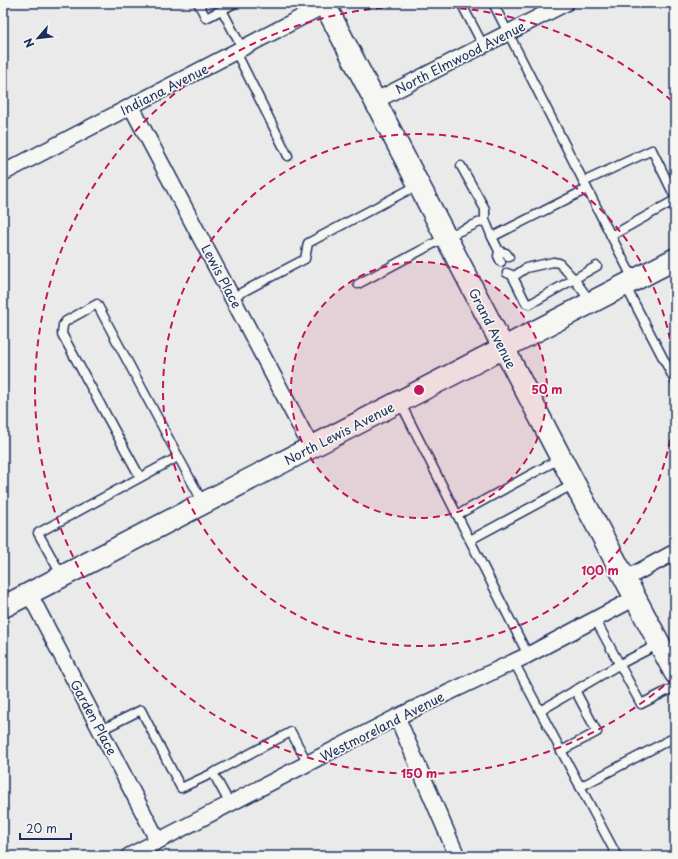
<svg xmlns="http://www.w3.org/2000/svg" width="678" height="859" font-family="'Playpen Sans',sans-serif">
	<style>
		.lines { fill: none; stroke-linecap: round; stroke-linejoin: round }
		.lane-casing { stroke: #1b2f5e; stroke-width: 11 }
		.street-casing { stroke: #1b2f5e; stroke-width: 18 }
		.secondary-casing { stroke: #1b2f5e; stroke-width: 24 }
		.lane { stroke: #f6f6f2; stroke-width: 8 }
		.street { stroke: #f6f6f2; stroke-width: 15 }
		.secondary { stroke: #f6f6f2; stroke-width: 21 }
		.ring { fill: none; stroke: #c2185b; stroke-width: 2; stroke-dasharray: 7 5 }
		.labels { text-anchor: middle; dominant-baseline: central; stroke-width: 3.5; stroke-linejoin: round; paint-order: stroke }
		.street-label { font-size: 13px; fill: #1b2f5e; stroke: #f6f6f2 }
		.centre { fill: #c2185b; stroke: #f6f6f2; stroke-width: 2 }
		.ring-label { font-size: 12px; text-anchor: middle; font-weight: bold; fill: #c2185b; stroke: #f6f6f2; stroke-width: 3.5; stroke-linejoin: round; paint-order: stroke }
	</style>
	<rect width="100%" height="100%" fill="#e9eae9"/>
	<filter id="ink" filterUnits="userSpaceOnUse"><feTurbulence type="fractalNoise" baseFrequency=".025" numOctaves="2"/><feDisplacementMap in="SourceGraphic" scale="8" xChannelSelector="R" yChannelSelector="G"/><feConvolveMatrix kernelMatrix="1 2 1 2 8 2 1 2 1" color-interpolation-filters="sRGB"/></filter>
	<g filter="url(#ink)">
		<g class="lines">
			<defs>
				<g id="lane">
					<polyline points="198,3 206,18 235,3"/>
					<polyline points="461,3 483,45"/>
					<polyline points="493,3 633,279"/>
					<polyline points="222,10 242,48"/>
					<polyline points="236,52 288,156"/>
					<polyline points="461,166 485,209 485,220"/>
					<polyline points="583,182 652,150 675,197"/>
					<polyline points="611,236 675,200"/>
					<polyline points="492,237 587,189"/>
					<polyline points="499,251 506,253 509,257"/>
					<polyline points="507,273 512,275 526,303 530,304 574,279 591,302"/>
					<polyline points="513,277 526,268 553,262 559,263 574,279 597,266"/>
					<polyline points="358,284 446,237 485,220 492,237 499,251 498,256 501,262"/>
					<polyline points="625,285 675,381"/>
					<polyline points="233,297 305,259 308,243 418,185"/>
					<polyline points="400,402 528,655"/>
					<polyline points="140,477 62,334 63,325 66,321 97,304 203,503"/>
					<polyline points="457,515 561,458"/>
					<polyline points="470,540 574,484"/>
					<polyline points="62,576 38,533 178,457"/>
					<polyline points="595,619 641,704 675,687"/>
					<polyline points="514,662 617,856"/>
					<polyline points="540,711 620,664 659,644"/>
					<polyline points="101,730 141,710 181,788 213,773 291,732 308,764"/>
					<polyline points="561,751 597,732 575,690"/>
					<polyline points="213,773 230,804"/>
					<polyline points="580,787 675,737"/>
				</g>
				<g id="street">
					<polyline points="375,101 566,3"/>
					<polyline points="131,106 311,447"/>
					<polyline points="3,173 325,5"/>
					<polyline points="625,579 675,552"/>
					<polyline points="29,593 158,841"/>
					<polyline points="397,717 457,856"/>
					<polyline points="129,856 397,717 528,655 635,598"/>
				</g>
				<g id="secondary">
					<polyline points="324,3 561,458 675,673"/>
					<polyline points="3,607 675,259"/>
				</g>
			</defs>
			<use href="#lane" class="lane-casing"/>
			<use href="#street" class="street-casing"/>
			<use href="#secondary" class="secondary-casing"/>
			<use href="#lane" class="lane"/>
			<use href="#street" class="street"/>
			<use href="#secondary" class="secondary"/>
		</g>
	</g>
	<circle cx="419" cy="390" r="128" fill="#c2185b" fill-opacity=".12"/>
	<g class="ring">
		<circle cx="419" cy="390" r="128"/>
		<path d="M675 392A256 256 0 1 1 675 388"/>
		<path d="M673 678A384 384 0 1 1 673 102"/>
	</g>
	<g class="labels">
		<g class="street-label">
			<text transform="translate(460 57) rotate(-27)">North Elmwood Avenue</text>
			<text transform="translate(164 89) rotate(-27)">Indiana Avenue</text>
			<text transform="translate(222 276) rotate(62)">Lewis Place</text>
			<text transform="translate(493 328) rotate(63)">Grand Avenue</text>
			<text transform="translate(339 433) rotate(-27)">North Lewis Avenue</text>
			<text transform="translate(94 717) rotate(62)">Garden Place</text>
			<text transform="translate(382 726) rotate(-27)">Westmoreland Avenue</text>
		</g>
	</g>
	<circle cx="419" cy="390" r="6" class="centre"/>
	<g class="ring-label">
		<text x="547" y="394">50 m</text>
		<text x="600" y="575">100 m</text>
		<text x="419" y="778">150 m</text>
	</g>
	<rect width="678" height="859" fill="none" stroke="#f6f6f2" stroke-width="16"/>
	<rect x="8" y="8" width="662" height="843" fill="none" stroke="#1b2f5e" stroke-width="1.5" filter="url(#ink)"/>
	<g transform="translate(38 38) rotate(242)" stroke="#f6f6f2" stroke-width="3" paint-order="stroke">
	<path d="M0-3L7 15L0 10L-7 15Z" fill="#1b2f5e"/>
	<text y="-6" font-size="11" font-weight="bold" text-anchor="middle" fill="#1b2f5e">N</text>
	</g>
	<path d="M20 833v6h51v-6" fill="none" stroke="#1b2f5e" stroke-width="2"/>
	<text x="26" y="833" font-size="12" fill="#1b2f5e" stroke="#f6f6f2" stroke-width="3" paint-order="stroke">20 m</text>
</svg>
